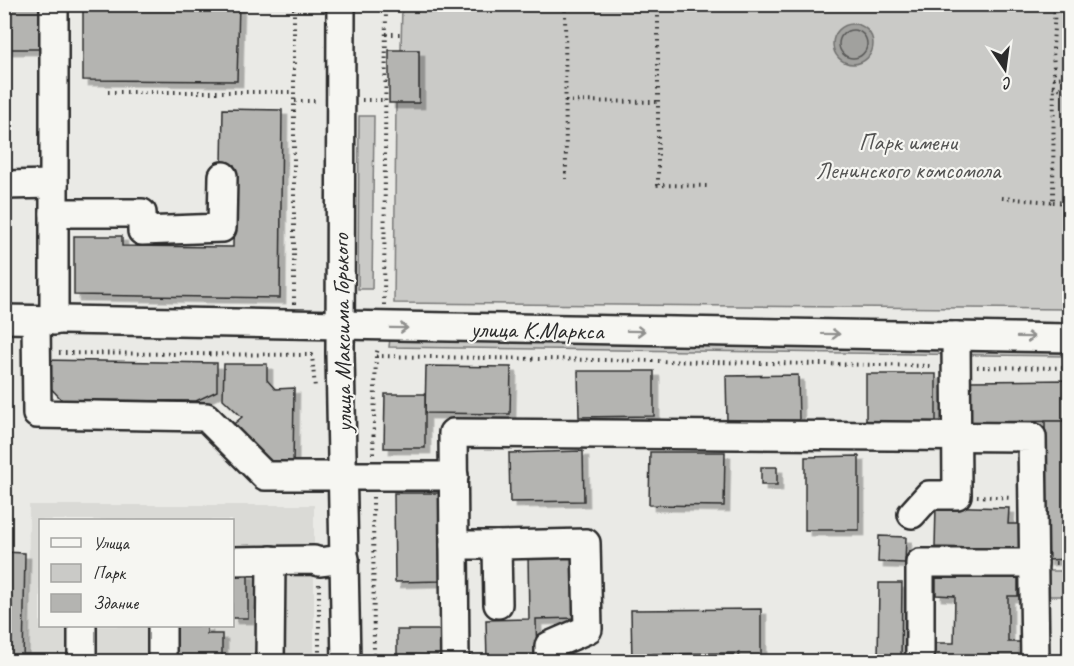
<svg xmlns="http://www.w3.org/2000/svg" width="1074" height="666" font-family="Caveat,sans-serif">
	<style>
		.built { fill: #dadad6; fill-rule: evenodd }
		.green { fill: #cacac7; stroke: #7a7a79; stroke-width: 1.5 }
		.water { fill: #a1a19e; stroke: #727270; stroke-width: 1.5 }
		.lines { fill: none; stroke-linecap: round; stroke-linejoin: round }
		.shore { stroke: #5a5a59; stroke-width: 1.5 }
		.building { fill: #b4b4b1; stroke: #2b2b2b; stroke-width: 1.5; filter: url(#shadow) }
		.minor-casing { stroke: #2b2b2b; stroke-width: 32 }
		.path { stroke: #2b2b2b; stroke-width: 4; stroke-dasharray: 1.5 4.5; stroke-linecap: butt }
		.minor { stroke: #f6f6f2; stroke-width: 27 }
		.oneway { stroke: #90908e }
		.labels { text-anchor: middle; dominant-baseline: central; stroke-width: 4.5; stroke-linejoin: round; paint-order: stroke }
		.park-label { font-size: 24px; fill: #535352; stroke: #f6f6f2 }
		.street-label { font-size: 24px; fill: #2b2b2b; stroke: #f6f6f2 }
	</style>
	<defs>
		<filter id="shadow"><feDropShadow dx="5.5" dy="5.5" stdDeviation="0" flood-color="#0004"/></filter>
	</defs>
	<rect width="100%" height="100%" fill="#eaeae6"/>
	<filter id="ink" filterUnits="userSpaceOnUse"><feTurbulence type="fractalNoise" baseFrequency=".0167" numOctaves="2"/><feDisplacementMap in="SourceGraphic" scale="12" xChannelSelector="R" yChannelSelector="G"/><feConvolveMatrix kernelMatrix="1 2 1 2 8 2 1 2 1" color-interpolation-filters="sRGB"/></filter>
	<g filter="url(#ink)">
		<path class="built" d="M29 505H314V661L28 662ZM40 520H232V626H40Z"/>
		<g class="green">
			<polygon points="402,5 1069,5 1069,309 394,303 396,103 419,103 419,50 401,50"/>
			<polygon points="359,116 374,116 372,289 358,289"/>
			<polygon points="393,313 1070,323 1069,356 389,347"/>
			<polygon points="1038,571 1069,571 1069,661 1055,661 1055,657 1066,657 1067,596 1038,596"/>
		</g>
		<circle class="water" cx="853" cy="44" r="20"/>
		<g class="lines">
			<circle class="shore" cx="853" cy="44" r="14"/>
		</g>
		<g class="building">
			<polygon points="4,4 48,4 47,49 4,49"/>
			<polygon points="83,4 239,4 237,81 83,80"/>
			<rect x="389" y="50" width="30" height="53"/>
			<polygon points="223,109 282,110 280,298 74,295 74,236 122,236 122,246 233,247 234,165 222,165"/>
			<polygon points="43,360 217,363 217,391 196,401 62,400 44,381"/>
			<polygon points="224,364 267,364 267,380 275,389 294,388 293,470 277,470 229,428 242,417 223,399"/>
			<polygon points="426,366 511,367 510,414 425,413"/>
			<polygon points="578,371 654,371 654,416 579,417"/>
			<rect x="866" y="374" width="70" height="49"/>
			<polygon points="798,375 799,420 727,421 726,376"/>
			<polygon points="1070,380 1070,421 970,422 970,381"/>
			<polygon points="385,394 425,394 425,448 384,448"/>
			<polygon points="1045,421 1070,421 1070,559 1046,560"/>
			<polygon points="583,451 584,501 510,502 509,453"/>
			<polygon points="650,452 725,452 724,506 649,505"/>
			<polygon points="859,456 859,530 805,530 805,457"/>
			<rect x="761" y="467" width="16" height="18"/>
			<polygon points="394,493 441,493 442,581 395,582"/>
			<polygon points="936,506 1009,508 1008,524 1019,524 1019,549 935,547"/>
			<polygon points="879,536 906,537 905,563 878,562"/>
			<polygon points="4,552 25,553 23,662 4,662"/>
			<polygon points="577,552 578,618 536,619 537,662 487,662 486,620 529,619 528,553"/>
			<polygon points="936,570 1018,571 1018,596 1008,596 1008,642 1020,642 1020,662 935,662 935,643 954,643 955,596 936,595"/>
			<rect x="232" y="573" width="16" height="45"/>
			<polygon points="879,583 902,583 901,662 878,662"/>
			<polygon points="761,609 761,662 739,662 739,653 653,654 653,662 632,662 631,610"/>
			<polygon points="171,626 207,626 207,634 222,634 222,662 171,662"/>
			<rect x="397" y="630" width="45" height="32"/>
		</g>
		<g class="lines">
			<defs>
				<g id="minor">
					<polyline points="341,4 340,355 346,662"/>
					<polyline points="4,185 54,184"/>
					<polyline points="54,213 142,213 142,231 222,228 223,176"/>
					<polyline points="4,319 1070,338"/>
					<polyline points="36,321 37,414 206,417 265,476 454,476"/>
					<polyline points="54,321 54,4"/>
					<polyline points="912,514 929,495 957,495 956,336"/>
					<polyline points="454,545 497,545 498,604"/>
					<polyline points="497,545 586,543 588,629 549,646 549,662"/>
					<polyline points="232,561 314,560 319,562 345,559"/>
					<polyline points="920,652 920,563 1034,563"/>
					<polyline points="82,662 82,626"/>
					<polyline points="162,662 162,626"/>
					<polyline points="270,662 271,560"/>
					<polyline points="455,662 453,433 1032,437 1035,662"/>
				</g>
			</defs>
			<use href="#minor" class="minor-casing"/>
			<g class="path">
				<polyline points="565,4 566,179"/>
				<polyline points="658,4 658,185 708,186"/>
				<polyline points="386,34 401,34"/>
				<polyline points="1053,78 1070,77"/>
				<polyline points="1053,86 1070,92"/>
				<polyline points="108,92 294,92"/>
				<polyline points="362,100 385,100"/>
				<polyline points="295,101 319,101"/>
				<polyline points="565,101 659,102"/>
				<polyline points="1002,198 1053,202 1054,69 1053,49 1055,4"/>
				<polyline points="1053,202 1070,203"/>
				<polyline points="294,304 294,4"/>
				<polyline points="384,305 386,4"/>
				<polyline points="59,353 312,355 315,388"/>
				<polyline points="376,356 933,366"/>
				<polyline points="977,367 1070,368"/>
				<polyline points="373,454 376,356 378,348"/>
				<polyline points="977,496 1012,498"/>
				<polyline points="373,497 374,662"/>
				<polyline points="1055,563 1070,563"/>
				<polyline points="319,584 319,662"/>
				<polyline points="1066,623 1070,618"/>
			</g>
			<use href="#minor" class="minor"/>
		</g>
		<defs><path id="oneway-shaft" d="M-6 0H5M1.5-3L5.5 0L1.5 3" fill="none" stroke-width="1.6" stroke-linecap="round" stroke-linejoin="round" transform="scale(1.5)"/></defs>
		<g class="oneway">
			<use href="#oneway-shaft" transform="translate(399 328) rotate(1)"/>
			<use href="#oneway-shaft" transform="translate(636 331) rotate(1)"/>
			<use href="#oneway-shaft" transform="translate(831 334) rotate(1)"/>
			<use href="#oneway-shaft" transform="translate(1026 337) rotate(1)"/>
		</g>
	</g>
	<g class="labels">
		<g class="park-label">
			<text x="908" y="142">Парк имени<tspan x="908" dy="28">Ленинского комсомола</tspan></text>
		</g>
		<g class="street-label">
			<text transform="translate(537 330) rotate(1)">улица К.Маркса</text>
			<text transform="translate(342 333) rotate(-91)">улица Максима Горького</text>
		</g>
	</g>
	<rect width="1074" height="666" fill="none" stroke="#f6f6f2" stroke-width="24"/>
	<rect x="12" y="12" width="1050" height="642" fill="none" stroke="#2b2b2b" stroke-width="2" filter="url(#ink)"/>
	<rect x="39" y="519" width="195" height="108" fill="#f6f6f2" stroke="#a5a5a2" stroke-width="1.5"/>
	<rect x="51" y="538" width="30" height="9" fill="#f6f6f2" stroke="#a5a5a2" stroke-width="1.5"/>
	<text x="93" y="549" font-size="18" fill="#2b2b2b">Улица</text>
	<rect x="51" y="564" width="30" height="18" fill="#cacac7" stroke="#a5a5a2" stroke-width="1.5"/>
	<text x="93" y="579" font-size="18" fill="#2b2b2b">Парк</text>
	<rect x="51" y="594" width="30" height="18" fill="#b4b4b1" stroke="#a5a5a2" stroke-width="1.5"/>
	<text x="93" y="609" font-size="18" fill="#2b2b2b">Здание</text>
	<g transform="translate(1005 69) rotate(167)" stroke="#f6f6f2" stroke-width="4.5" paint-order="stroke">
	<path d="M0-4.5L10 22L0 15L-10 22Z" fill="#2b2b2b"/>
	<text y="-9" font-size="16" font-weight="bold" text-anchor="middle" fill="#2b2b2b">С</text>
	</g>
</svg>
